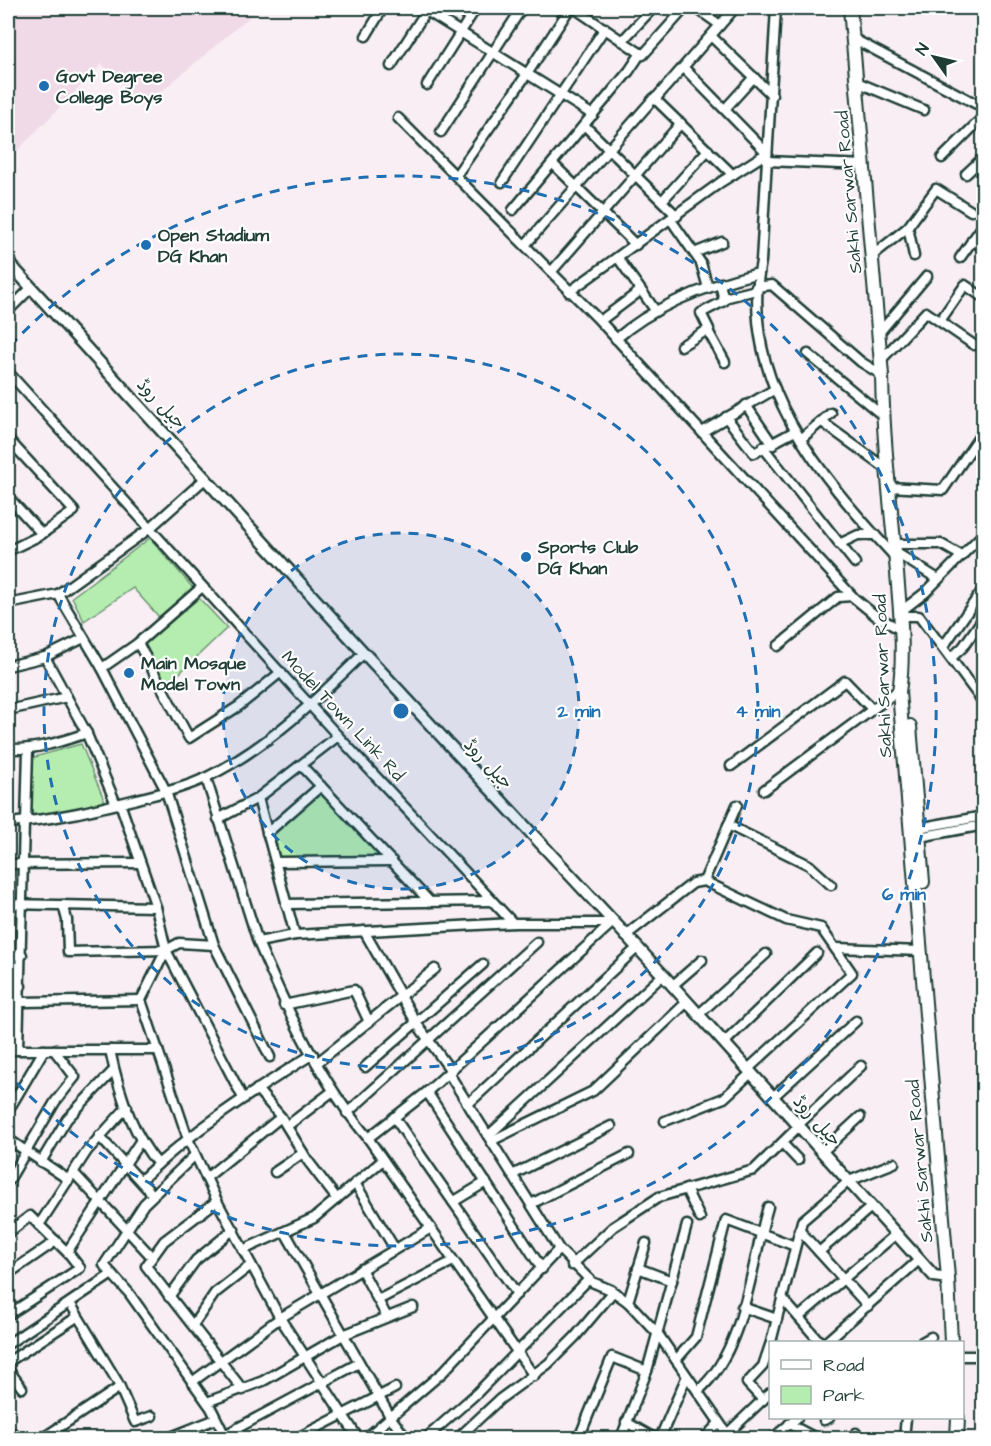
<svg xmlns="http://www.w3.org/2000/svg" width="991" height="1446" font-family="'Architects Daughter','Playpen Sans Arabic',sans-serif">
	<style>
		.built { fill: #f0dae7 }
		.green { fill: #b5edb0; stroke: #6a9572; stroke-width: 1.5 }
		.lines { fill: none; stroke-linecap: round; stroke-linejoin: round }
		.minor-casing { stroke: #1f3d34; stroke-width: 13 }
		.major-casing { stroke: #1f3d34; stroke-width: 15 }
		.highway-casing { stroke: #1f3d34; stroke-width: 16 }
		.minor { stroke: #fff; stroke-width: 8 }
		.major { stroke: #fff; stroke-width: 10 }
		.highway { stroke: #fff; stroke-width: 12 }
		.ring { fill: none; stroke: #1f6fb2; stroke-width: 3; stroke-dasharray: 10 8 }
		.poi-dot { fill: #1f6fb2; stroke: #fff; stroke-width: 2 }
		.labels { text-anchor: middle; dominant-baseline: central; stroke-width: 4.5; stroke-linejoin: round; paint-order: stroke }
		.poi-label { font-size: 18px; font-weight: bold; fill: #1f3d34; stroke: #fff; text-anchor: start }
		.street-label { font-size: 18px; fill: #1f3d34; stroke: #fff }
		.centre { fill: #1f6fb2; stroke: #fff; stroke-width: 3 }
		.ring-label { font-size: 18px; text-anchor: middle; font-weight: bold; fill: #1f6fb2; stroke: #fff; stroke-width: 4.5; stroke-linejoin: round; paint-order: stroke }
	</style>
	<rect width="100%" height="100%" fill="#f8eef4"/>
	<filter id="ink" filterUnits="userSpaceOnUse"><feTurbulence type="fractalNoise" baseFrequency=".0167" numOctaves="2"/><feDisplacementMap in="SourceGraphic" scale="12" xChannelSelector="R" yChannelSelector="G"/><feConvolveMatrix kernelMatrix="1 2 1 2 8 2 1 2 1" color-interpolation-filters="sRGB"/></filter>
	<g filter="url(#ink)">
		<polygon class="built" points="8,8 260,8 143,107 102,64 8,160"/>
		<g class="green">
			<polygon points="150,538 193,588 159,617 133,588 84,621 72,597"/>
			<polygon points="199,598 227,628 167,685 145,644"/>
			<polygon points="81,744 105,802 31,819 31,758"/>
			<polygon points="322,792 381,858 279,858 269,834"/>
		</g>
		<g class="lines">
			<defs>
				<g id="minor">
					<polyline points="422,8 593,115"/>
					<polyline points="574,8 643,55 685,8"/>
					<polyline points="696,8 720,25"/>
					<path d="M776 8 761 261C738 380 820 476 895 557"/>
					<polyline points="366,36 383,8"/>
					<polyline points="711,36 772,95"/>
					<polyline points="854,39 984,108"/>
					<polyline points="622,41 653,8"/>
					<polyline points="391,66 428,8"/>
					<polyline points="859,83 924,110"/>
					<polyline points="427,85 476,8"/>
					<polyline points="656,98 735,8"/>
					<polyline points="725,109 754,77"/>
					<polyline points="398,118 600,321 854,598 876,616 901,630"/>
					<polyline points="584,125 677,216"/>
					<polyline points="441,132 522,8"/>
					<polyline points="942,158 984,116"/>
					<polyline points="767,161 865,165"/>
					<polyline points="553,164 636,245"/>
					<polyline points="457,174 527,74 570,8"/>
					<polyline points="966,174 984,157"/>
					<polyline points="502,182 605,28"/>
					<polyline points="662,201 708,150"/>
					<polyline points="513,210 629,71 641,53"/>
					<polyline points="671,220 701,263 708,288"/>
					<polyline points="908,227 914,256"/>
					<polyline points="972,240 984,248"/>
					<polyline points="526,244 654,98 733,175"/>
					<polyline points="694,253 722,242"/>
					<polyline points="872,256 908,227 936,189 971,211"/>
					<polyline points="618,258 655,310"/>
					<polyline points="960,258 984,224"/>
					<polyline points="552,271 681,123"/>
					<polyline points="756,287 772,285 861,362 882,375"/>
					<polyline points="569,292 721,182 767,153 684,68"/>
					<polyline points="724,298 756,290"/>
					<polyline points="8,311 31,288"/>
					<polyline points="600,321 640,291"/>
					<polyline points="940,321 965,285 984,298"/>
					<polyline points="708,331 725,362"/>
					<polyline points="879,333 927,276"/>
					<path d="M616 339C656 304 708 285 759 273"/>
					<polyline points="681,346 709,329 701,313 724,301 720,283"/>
					<polyline points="808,354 883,416"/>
					<polyline points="881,360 926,312 974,345"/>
					<polyline points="8,372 338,736 513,923"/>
					<polyline points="746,405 773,445"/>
					<polyline points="726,417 754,453 795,431"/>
					<polyline points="822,422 888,470"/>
					<polyline points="702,432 775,389"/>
					<polyline points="8,439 74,511 39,536 8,551"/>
					<polyline points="801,439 831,413"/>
					<polyline points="763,447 855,563"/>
					<polyline points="889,487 943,490 984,430"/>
					<polyline points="8,497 42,534"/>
					<polyline points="839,544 858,535 875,535"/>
					<polyline points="894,544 941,544 962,556"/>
					<polyline points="895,552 938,579"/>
					<polyline points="58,594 102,668 166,791 214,945 179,943 166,950 141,1000 188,1139 217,1201 280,1318 358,1438"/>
					<polyline points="8,604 58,594 149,529 206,478"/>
					<polyline points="900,612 926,592 984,533"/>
					<polyline points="900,616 919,616 984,703"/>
					<polyline points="138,643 189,738 239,706 281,672"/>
					<polyline points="778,646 838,597 852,596"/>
					<polyline points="943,647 984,588"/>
					<polyline points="45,657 86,732 116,804"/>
					<polyline points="951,658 963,647 984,617"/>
					<polyline points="8,666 45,657 84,638"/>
					<polyline points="102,668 138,643 202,587"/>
					<polyline points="8,710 67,697"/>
					<path d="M8 749C36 750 60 742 87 733"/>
					<polyline points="302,766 430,902"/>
					<polyline points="731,766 845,681 872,709"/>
					<polyline points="206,778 258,942 295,935 513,923 612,923"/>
					<polyline points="764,790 900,689"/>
					<polyline points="258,798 295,935"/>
					<polyline points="120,803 156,907 166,950 243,1098"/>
					<polyline points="218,819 258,798 338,736"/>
					<polyline points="26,822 28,750"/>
					<path d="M8 823C52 820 94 810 137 799 160 793 185 788 207 777 267 748 316 700 364 653"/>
					<polyline points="728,825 809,865 831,885"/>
					<polyline points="918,828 984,816"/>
					<polyline points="267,833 321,786"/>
					<polyline points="919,837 984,825"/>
					<polyline points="276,862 392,861"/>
					<polyline points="8,864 140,863"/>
					<polyline points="704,881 737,805"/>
					<polyline points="8,904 156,907"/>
					<polyline points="286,904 492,901"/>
					<polyline points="63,905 67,920 68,952 166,950"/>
					<polyline points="364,931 417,1024 451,1071"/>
					<polyline points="625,936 693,883 704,881 786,920 821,928 852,973 748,1069"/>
					<path d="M258 942C287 1010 320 1081 368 1138L534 1376"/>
					<polyline points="214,945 270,1057"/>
					<polyline points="836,948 921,951"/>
					<polyline points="8,956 22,955"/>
					<polyline points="663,975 488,1136 559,1249 592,1282 611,1290 628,1302 658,1334 730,1438"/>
					<polyline points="8,986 21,986"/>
					<polyline points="672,986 702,960"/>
					<polyline points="21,1002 141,1000"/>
					<polyline points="284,1005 354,990 369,1022"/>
					<polyline points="698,1015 766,954"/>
					<polyline points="724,1043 817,953"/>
					<polyline points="8,1050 158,1050"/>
					<polyline points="18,1050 24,822"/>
					<path d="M110 1050C118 1089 131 1133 158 1164"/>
					<polyline points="318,1062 435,969"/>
					<polyline points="365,1067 483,964"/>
					<polyline points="449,1074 488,1136"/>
					<polyline points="257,1089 281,1117 308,1161 337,1199"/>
					<polyline points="427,1092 542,1269"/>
					<polyline points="773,1097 856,1021"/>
					<polyline points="468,1104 637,948"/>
					<polyline points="8,1111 44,1050"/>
					<polyline points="347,1113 537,942"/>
					<polyline points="394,1117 517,1294"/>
					<polyline points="665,1121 724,1098 751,1073"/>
					<polyline points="798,1125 861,1066"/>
					<polyline points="287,1126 333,1091"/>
					<polyline points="99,1136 153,1195"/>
					<polyline points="368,1138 427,1092 612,923"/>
					<polyline points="8,1139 69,1180"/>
					<polyline points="491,1141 593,1091 687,1002"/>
					<polyline points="782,1143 798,1160"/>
					<polyline points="822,1152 860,1117"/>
					<polyline points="195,1155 144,1204 104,1265 129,1293 211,1408 226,1438"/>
					<polyline points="41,1162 67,1119 114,1070"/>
					<polyline points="73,1172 152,1257"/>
					<polyline points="275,1172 303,1153"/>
					<polyline points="512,1175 611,1126"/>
					<polyline points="206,1178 281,1117"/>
					<path d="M141 1180C192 1130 252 1092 313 1054"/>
					<polyline points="8,1182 55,1102 75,1077 54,1050"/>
					<polyline points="355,1183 395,1249"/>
					<polyline points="686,1189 700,1218"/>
					<polyline points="217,1201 164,1241 146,1266 243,1390"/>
					<polyline points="453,1202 486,1182"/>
					<polyline points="531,1204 629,1154"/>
					<polyline points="39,1225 87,1151 127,1107"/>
					<polyline points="799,1230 868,1306"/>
					<polyline points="285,1232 391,1418 406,1438"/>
					<polyline points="8,1233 30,1216 70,1255 80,1268 8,1315"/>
					<polyline points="243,1250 314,1218 383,1160"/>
					<polyline points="67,1252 141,1140"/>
					<polyline points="819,1252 871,1207"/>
					<polyline points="572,1265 613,1227 659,1197 754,1170 799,1126"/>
					<polyline points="638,1268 672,1281"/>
					<polyline points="361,1269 387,1317"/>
					<polyline points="8,1274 56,1241"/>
					<polyline points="169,1297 196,1260 234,1229"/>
					<polyline points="782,1298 820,1342"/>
					<polyline points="378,1300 453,1261"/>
					<polyline points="628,1302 646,1243"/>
					<polyline points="70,1303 117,1381 135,1422 152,1416"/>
					<polyline points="742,1307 777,1319"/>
					<polyline points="799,1317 896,1234"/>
					<polyline points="193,1325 215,1293 251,1265"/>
					<polyline points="771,1342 802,1221 849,1181 894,1163"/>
					<polyline points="826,1342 919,1260"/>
					<polyline points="922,1342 931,1337"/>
					<polyline points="8,1344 112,1274"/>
					<polyline points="962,1356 984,1356"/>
					<polyline points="676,1360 696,1337 726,1220 795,1246"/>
					<polyline points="8,1362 77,1317"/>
					<polyline points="8,1369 22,1388"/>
					<polyline points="192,1382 280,1318 431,1228"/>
					<path d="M698 1391C745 1351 751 1264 768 1207"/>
					<polyline points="763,1400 747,1383 763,1366 770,1345"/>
					<polyline points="207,1402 263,1381 343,1335 413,1307"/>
					<polyline points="824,1420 829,1418"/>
					<polyline points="626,1422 654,1438"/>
					<polyline points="789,1424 816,1438"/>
					<polyline points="727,1434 770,1393"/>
					<polyline points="8,1435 13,1433 19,1438"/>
					<polyline points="43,1438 120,1387"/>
					<polyline points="168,1438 216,1419"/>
					<polyline points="219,1438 359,1363"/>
					<polyline points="297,1438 395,1388"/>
					<polyline points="366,1438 443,1372 559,1249"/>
					<polyline points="426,1438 477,1393 589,1279"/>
					<polyline points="458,1438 500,1399 548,1364 575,1337 613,1292"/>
					<polyline points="579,1438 612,1357 647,1371"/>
					<polyline points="621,1438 647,1371 687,1225"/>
					<polyline points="660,1438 686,1378"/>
					<polyline points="705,1438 719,1423"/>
					<polyline points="773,1438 797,1418"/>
					<polyline points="852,1438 856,1433"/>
					<polyline points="904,1438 906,1418"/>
				</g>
				<polyline id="major" points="8,262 364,653 663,975 934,1276 948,1278"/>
				<g id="highway">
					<path d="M850 8 882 375C883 441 891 507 897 573 900 612 905 653 899 692L948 1278 951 1342"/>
					<polyline points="910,726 923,882"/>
					<polyline points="957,1438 958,1418"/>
				</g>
			</defs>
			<use href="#minor" class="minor-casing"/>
			<use href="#major" class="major-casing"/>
			<use href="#highway" class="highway-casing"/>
			<use href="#minor" class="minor"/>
			<use href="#major" class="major"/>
			<use href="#highway" class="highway"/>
		</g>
	</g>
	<circle cx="401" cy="711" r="178" fill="#1f6fb2" fill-opacity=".12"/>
	<g class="ring">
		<circle cx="401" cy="711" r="178"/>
		<circle cx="401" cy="711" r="357"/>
		<path d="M10 346A535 535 0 1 1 10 1076"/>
	</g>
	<g class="poi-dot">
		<circle cx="44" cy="86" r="6"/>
		<circle cx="146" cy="245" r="6"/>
		<circle cx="526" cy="557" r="6"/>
		<circle cx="129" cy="673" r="6"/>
	</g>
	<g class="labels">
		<g class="poi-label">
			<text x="56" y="76">Govt Degree<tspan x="56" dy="21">College Boys</tspan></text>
			<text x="158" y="235">Open Stadium<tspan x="158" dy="21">DG Khan</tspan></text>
			<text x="538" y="547">Sports Club<tspan x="538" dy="21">DG Khan</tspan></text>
			<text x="141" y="663">Main Mosque<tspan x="141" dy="21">Model Town</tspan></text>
		</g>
		<g class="street-label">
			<text transform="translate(849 192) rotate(-95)">Sakhi Sarwar Road</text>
			<text transform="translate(161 404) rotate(47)">جیل روڈ</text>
			<text transform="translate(883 676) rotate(-92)">Sakhi Sarwar Road</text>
			<text transform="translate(343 716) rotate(47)">Model Town Link Rd</text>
			<text transform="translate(488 764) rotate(47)">جیل روڈ</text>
			<text transform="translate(817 1121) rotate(48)">جیل روڈ</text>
			<text transform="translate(920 1161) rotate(-95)">Sakhi Sarwar Road</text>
		</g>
	</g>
	<circle cx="401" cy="711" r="9" class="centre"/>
	<g class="ring-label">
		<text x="579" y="717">2 min</text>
		<text x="758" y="717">4 min</text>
		<text x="904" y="900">6 min</text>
	</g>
	<rect width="991" height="1446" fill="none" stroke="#fff" stroke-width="30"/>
	<rect x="15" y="15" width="961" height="1416" fill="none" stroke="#1f3d34" stroke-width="2" filter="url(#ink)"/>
	<rect x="769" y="1341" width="195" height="78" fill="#ffffff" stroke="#a5b1ae" stroke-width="1.5"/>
	<rect x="781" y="1360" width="30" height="9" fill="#ffffff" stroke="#a5b1ae" stroke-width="1.5"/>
	<text x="823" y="1371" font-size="18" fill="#1f3d34">Road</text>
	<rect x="781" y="1386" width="30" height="18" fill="#b5edb0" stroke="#a5b1ae" stroke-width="1.5"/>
	<text x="823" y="1401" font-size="18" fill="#1f3d34">Park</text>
	<g transform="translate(934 57) rotate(304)" stroke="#ffffff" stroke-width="4.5" paint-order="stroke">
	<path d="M0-4.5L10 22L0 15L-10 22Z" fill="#1f3d34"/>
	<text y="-9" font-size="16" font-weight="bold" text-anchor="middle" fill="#1f3d34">N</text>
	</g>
</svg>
